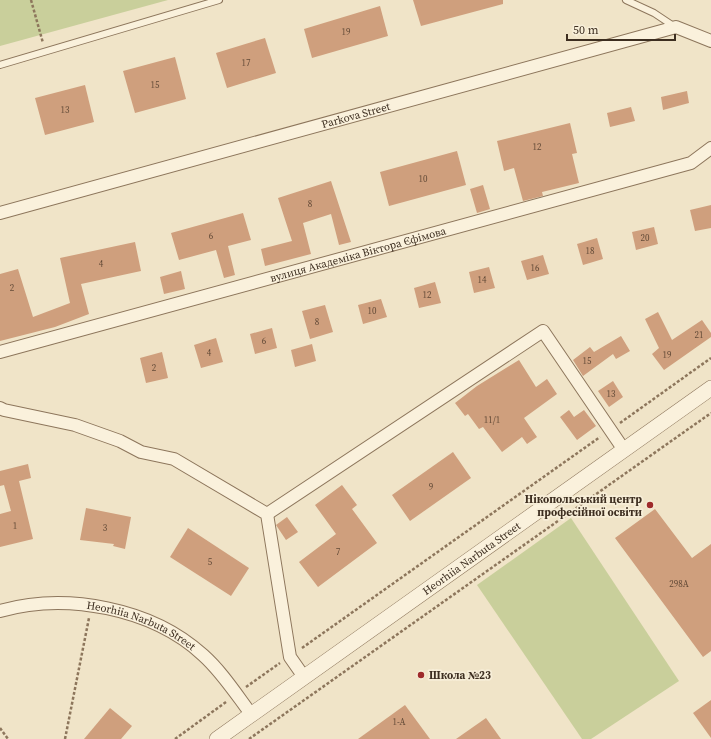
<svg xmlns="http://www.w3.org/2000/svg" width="711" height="739" font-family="'Source Serif 4',serif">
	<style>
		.green { fill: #c9cf9b }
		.building { fill: #cf9f7d }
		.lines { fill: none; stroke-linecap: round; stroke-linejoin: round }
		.service-casing { stroke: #8d765c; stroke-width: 8 }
		.minor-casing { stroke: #8d765c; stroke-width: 14 }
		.tertiary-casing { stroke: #8d765c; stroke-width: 16 }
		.path { stroke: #8d765c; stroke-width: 2.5; stroke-dasharray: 3 2; stroke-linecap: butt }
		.service { stroke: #faf1dc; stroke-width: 6 }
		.minor { stroke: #faf1dc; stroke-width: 12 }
		.tertiary { stroke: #faf1dc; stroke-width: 15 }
		.poi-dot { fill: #9e2a2b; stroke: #f7eed8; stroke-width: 1.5 }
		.labels { text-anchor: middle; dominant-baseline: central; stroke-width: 3.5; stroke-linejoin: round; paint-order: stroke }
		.number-label { font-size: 9px; fill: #624a37 }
		.street-label { font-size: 11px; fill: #3d2e20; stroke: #f7eed8 }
		.poi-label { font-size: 11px; font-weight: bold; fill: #3d2e20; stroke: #f7eed8; text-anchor: end }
	</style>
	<rect width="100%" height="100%" fill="#f0e4c8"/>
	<g class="green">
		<polygon points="0,0 168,0 0,46"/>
		<polygon points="571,518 679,681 591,739 582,739 477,585"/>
	</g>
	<g class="building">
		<polygon points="413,0 503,0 503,4 421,26"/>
		<polygon points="380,6 388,36 312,58 304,29"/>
		<polygon points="265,38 276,73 227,88 216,53"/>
		<polygon points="175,57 186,99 135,113 123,71"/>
		<polygon points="85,85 94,122 45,135 35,98"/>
		<polygon points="687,91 689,103 663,110 661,97"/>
		<polygon points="631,107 635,121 610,127 607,113"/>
		<polygon points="570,123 577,153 572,154 579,183 542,192 543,196 523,201 514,168 504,171 497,141"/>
		<polygon points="457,151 466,185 389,206 380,172"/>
		<polygon points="331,181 351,242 339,245 331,214 303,223 311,254 265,266 261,249 292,241 278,198"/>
		<polygon points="483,185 490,209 477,213 470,189"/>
		<polygon points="711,205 711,228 695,231 690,210"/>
		<polygon points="243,213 251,240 228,246 235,275 224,278 216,250 179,260 171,233"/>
		<polygon points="654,227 658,244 636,250 632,232"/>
		<polygon points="597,238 603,259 583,265 577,244"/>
		<polygon points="135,242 141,271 81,284 89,314 55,327 0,341 0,274 18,269 33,317 70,303 60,258"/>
		<polygon points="543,255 549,274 527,280 521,261"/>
		<polygon points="489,267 495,288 474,293 469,272"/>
		<polygon points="181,271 185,289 164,294 160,277"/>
		<polygon points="435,282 441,303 419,308 414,288"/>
		<polygon points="381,299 387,317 363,324 358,305"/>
		<polygon points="325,305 333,332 310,339 302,311"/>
		<polygon points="658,312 672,340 702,320 711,333 711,337 664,370 652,354 659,348 645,319"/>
		<polygon points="272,328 277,348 255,354 250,334"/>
		<polygon points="621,336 630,351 616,359 613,354 583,376 573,360 590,347 594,352"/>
		<polygon points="216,338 223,362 201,368 194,345"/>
		<polygon points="312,344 316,361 295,367 291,350"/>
		<polygon points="162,352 168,378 146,383 140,358"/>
		<polygon points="519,360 536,387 547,379 557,394 524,418 537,437 527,444 522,437 502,452 483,427 479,429 468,414 465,416 455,403 477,386"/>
		<polygon points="613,381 623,397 609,407 598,391"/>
		<polygon points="569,410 574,417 584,410 596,426 577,440 560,417"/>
		<polygon points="453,452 471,478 410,521 392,495"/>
		<polygon points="28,464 31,478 19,481 33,539 0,547 0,514 11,511 4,485 0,486 0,471"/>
		<polygon points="342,485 357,505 352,509 377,543 318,587 299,562 336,534 315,505"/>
		<polygon points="86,508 131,517 125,549 113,546 114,544 80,540"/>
		<polygon points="655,509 692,558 711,544 711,651 703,657 615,538"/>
		<polygon points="287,517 298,532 286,540 276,525"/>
		<polygon points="188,528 249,568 231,596 170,557"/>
		<polygon points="711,700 711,738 693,713"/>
		<polygon points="405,705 430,739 358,739"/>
		<polygon points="110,708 132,726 121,739 84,739"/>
		<polygon points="486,718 501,739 456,739"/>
	</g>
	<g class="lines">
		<defs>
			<g id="service">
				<polyline points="626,0 654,13 675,27"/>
				<polyline points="0,65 219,0"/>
			</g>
			<g id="minor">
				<path id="s1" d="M0 213 676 27 711 41"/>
				<path id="s2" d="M0 352 691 163 711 148"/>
				<polyline points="0,408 4,410 75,425 120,441 141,452 174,459 267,514 290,657 304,677"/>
				<polyline points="267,514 543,331 624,450"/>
				<path id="s3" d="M0 611C66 592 152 608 203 655 222 672 236 694 251 714"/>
			</g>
			<g id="tertiary">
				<path id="s4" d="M217 739 711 388"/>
			</g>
		</defs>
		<use href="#service" class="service-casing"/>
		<use href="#minor" class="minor-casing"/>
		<use href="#tertiary" class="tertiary-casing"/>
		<g class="path">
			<polyline points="31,0 43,43"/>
			<polyline points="620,423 711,358"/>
			<polyline points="302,648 600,437"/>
			<polyline points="246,687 280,663"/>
			<polyline points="0,728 8,739"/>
			<polyline points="65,739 89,618"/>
			<polyline points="175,739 226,702"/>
			<polyline points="249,739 711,413"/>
		</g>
		<use href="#service" class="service"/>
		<use href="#minor" class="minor"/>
		<use href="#tertiary" class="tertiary"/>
	</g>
	<g class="poi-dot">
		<circle cx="650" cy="505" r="4"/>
		<circle cx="421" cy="675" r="4"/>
	</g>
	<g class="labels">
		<g class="number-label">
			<text x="346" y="32">19</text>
			<text x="246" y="63">17</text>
			<text x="155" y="85">15</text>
			<text x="65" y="110">13</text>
			<text x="537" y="147">12</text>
			<text x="423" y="179">10</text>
			<text x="310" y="204">8</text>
			<text x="211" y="236">6</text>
			<text x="645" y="238">20</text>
			<text x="590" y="251">18</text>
			<text x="101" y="264">4</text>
			<text x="535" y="268">16</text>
			<text x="482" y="280">14</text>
			<text x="12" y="288">2</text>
			<text x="427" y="295">12</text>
			<text x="372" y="311">10</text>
			<text x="317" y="322">8</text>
			<text x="699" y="335">21</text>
			<text x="264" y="341">6</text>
			<text x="209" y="353">4</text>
			<text x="667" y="355">19</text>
			<text x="587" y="361">15</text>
			<text x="154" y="368">2</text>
			<text x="611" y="394">13</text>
			<text x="492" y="420">11/1</text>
			<text x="431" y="487">9</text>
			<text x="15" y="526">1</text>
			<text x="105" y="528">3</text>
			<text x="338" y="552">7</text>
			<text x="210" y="562">5</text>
			<text x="679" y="584">298А</text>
			<text x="399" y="722">1-А</text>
		</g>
		<g class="street-label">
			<text stroke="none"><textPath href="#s1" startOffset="369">Parkova Street</textPath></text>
			<text stroke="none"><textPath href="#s2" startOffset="371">вулиця Академіка Віктора Єфімова</textPath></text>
			<text stroke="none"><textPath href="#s4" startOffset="312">Heorhiia Narbuta Street</textPath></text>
			<text stroke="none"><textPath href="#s3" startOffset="146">Heorhiia Narbuta Street</textPath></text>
		</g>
		<g class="poi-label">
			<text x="642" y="499">Нікопольський центр<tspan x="642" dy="13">професійної освіти</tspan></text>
			<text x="429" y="675" text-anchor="start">Школа №23</text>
		</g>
	</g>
	<path d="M567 34v6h108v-6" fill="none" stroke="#3d2e20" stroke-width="2"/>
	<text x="573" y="34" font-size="12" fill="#3d2e20" stroke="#f7eed8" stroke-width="3" paint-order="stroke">50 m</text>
</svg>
